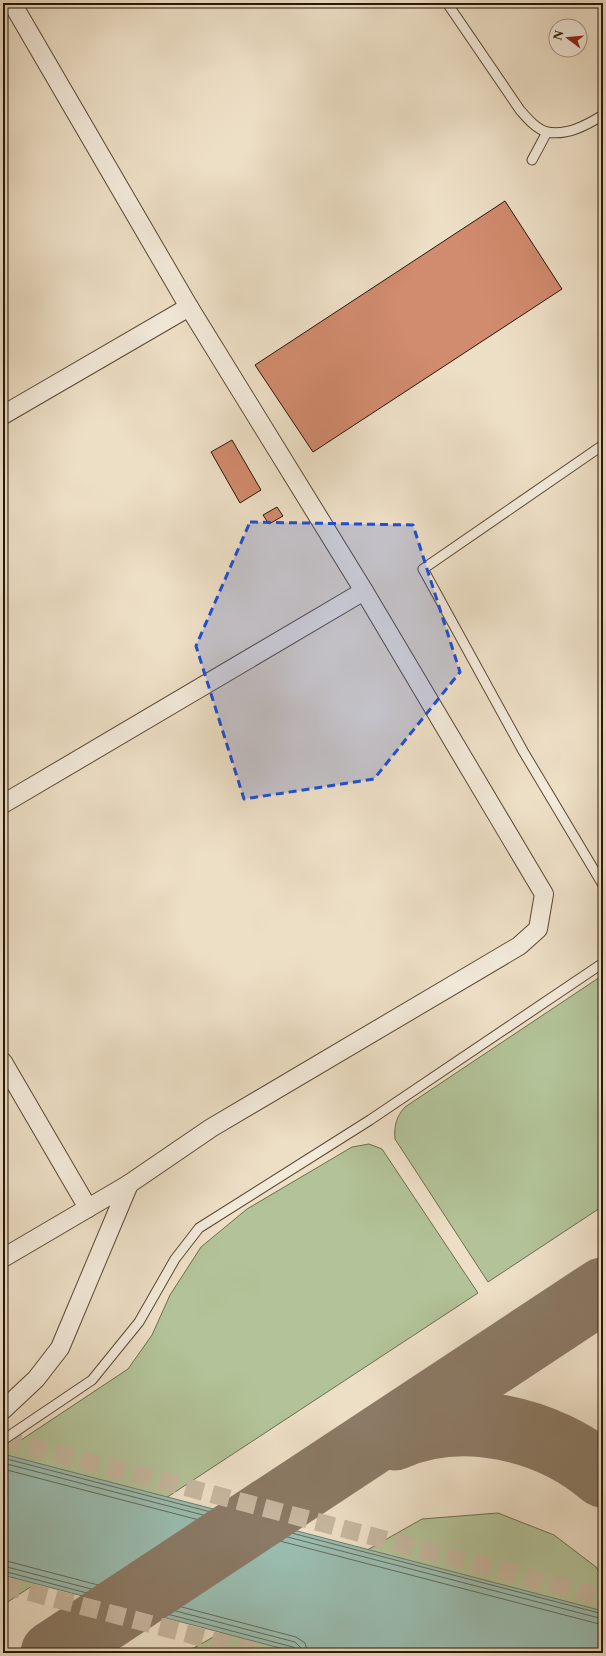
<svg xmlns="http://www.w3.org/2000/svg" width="606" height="1656" font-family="'Libre Caslon Text',serif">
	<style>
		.green { fill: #b3c399; stroke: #6e6c4e }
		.water { fill: #9abdb0; stroke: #6d7a6b }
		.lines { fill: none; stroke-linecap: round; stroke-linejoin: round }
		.shore { stroke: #626a5a; stroke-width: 1 }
		.taxiway { stroke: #8b7a65; stroke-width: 65 }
		.building { fill: #d18b6e; stroke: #291604 }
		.minor-tunnel { stroke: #c6b79f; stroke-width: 18; stroke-dasharray: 18 9; stroke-linecap: butt }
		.service-casing { stroke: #5a4834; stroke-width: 11 }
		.minor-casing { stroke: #5a4834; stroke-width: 20 }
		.service { stroke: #f3eada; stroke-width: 9 }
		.minor { stroke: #f3eada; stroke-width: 18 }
		.marked { fill: #1d4ed8; fill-opacity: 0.2; stroke: #1d4ed8; stroke-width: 3; stroke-dasharray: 8 5; stroke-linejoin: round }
	</style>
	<rect width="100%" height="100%" fill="#eddfc6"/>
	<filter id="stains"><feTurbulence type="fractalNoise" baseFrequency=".005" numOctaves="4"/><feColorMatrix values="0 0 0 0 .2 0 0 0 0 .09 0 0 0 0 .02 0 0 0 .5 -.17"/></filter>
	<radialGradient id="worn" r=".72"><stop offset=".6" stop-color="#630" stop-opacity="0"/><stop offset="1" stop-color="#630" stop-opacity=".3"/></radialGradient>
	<g class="green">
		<path d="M603 975V1206L488 1282 395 1139C394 1126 396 1117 405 1107Z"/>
		<polygon points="369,1144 382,1149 478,1293 3,1605 3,1452 128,1369 152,1335 170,1295 201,1247 247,1209 352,1147"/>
		<polygon points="498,1513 554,1535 596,1567 603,1580 603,1653 185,1653 422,1519"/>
	</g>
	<polygon class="water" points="3,1454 603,1611 603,1653 299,1653 3,1575"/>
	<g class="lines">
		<g class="shore">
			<polyline points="3,1458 603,1614"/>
			<polyline points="3,1463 603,1619"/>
			<polyline points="3,1469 603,1625"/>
			<polyline points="3,1560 296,1637 305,1643 308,1653"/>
			<polyline points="3,1566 295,1642 300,1647 302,1653"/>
			<polyline points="3,1571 293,1647 296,1649 297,1653"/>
		</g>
		<g class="taxiway">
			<path d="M394 1438C461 1408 548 1428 603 1475"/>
			<polyline points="53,1653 603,1290"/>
		</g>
	</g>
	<g class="building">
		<polygon points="505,201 562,289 313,452 255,365"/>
		<polygon points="232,440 261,490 240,503 211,452"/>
		<polygon points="277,507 283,516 269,524 263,515"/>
	</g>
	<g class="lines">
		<g class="minor-tunnel">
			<polyline points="3,1439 603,1597"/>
			<polyline points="3,1585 260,1653"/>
		</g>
		<defs>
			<g id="service">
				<path d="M447 3 520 110C527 118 536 129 547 132 567 136 587 125 603 115"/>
				<polyline points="532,160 547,132"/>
				<polyline points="603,445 423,569 523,751 603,885"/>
				<polyline points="3,1440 92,1380 139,1322 175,1259 199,1228 370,1120 603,963"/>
			</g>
			<g id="minor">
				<polyline points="3,415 189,307"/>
				<polyline points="3,804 364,591"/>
				<polyline points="3,1062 88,1208"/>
				<polyline points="3,1258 129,1184"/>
				<polyline points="3,1410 36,1379 60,1348 129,1184 211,1128 519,946 538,929 544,894 364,591 189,307 12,3"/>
			</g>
		</defs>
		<use href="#service" class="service-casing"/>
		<use href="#minor" class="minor-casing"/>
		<use href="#service" class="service"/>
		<use href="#minor" class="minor"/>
	</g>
	<path class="marked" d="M250 522 413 525 460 672 374 779 244 799 196 646Z"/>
	<rect width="606" height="1656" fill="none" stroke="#eddfc6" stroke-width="16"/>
	<rect x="4" y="4" width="598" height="1648" fill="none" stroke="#291604" stroke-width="2"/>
	<rect x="8" y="8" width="590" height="1640" fill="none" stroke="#291604"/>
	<g transform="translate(568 38) rotate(286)"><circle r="19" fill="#f3eada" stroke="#a29584"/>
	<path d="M0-3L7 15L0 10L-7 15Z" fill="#8f2418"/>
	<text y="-6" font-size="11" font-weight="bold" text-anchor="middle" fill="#291604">N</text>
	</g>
	<rect width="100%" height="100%" filter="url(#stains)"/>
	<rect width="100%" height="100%" fill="url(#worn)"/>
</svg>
